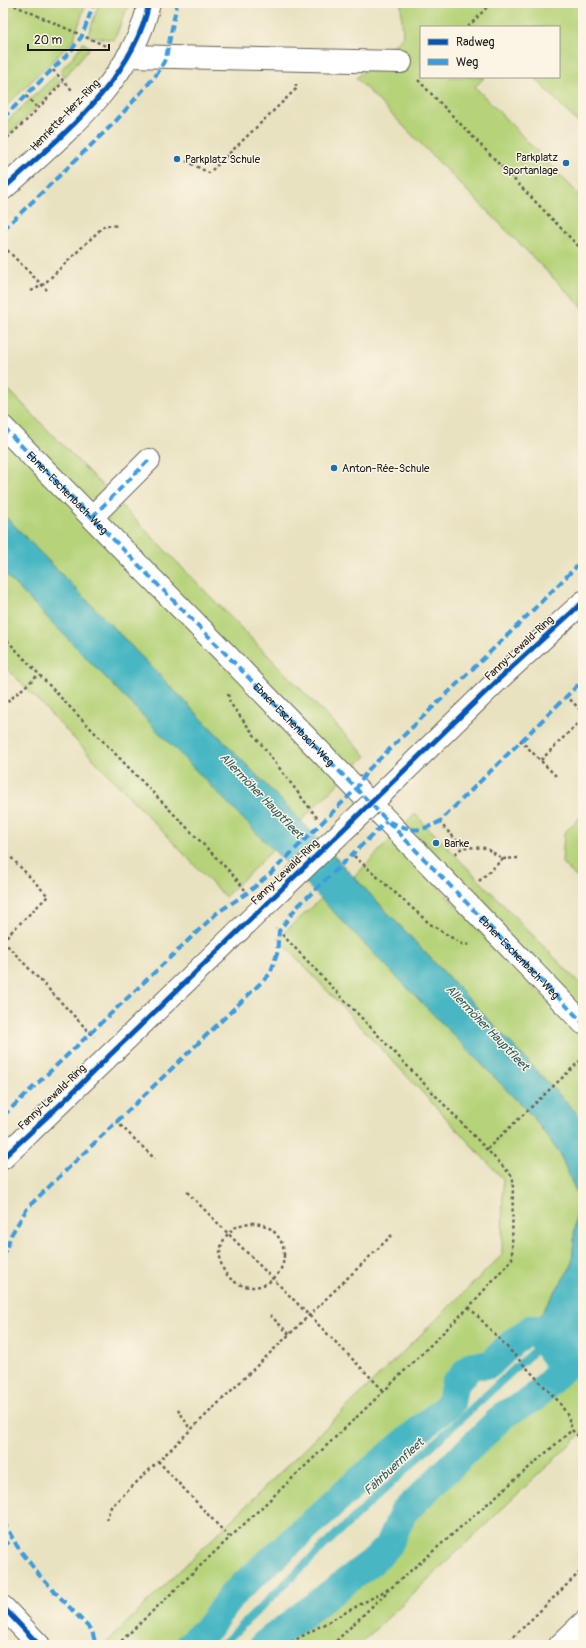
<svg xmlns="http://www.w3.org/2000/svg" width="586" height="1648" font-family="Pangolin,sans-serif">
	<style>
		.green { fill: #b6d379; stroke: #69784a }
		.water { fill: #49b7c3; stroke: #326a70 }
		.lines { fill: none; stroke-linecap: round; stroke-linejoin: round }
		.stream { stroke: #49b7c3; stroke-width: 8 }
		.canal { stroke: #49b7c3; stroke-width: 28 }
		.minor-casing { stroke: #646156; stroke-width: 24 }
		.path { stroke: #646156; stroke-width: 2.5; stroke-dasharray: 3 3; stroke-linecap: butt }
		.minor { stroke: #fff; stroke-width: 22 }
		.minor-bridge-casing { stroke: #646156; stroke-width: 24; stroke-linecap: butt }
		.minor-bridge { stroke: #fff; stroke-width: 22 }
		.quiet { stroke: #3c9bdf; stroke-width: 4; stroke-dasharray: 8 4; stroke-linecap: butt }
		.cycleway-casing { stroke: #fcf5e5; stroke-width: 8 }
		.cycleway { stroke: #0057b8; stroke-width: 5 }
		.poi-dot { fill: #1f6fb2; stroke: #fcf5e5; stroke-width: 1.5 }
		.labels { text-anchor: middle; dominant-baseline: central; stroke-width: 3; stroke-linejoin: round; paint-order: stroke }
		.street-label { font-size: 11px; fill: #1c1c1c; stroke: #fcf5e5 }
		.poi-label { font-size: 11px; fill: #1c1c1c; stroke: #fcf5e5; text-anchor: start }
		.water-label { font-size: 12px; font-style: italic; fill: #2e5a5f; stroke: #fcf5e5 }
	</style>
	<rect width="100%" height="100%" fill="#fcf5e5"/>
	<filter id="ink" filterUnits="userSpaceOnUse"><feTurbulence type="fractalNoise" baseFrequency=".025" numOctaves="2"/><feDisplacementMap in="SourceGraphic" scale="8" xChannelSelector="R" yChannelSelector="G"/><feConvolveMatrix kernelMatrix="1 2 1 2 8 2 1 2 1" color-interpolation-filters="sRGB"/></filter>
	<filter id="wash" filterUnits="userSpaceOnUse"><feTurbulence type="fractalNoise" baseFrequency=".012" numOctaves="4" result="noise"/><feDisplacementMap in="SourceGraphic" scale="16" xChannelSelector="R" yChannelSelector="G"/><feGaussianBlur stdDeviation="0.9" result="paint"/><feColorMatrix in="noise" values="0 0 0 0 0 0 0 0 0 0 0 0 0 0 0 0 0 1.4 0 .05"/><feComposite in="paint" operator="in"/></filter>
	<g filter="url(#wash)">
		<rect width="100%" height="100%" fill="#e9e2c1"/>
		<g class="green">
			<polygon points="3,3 86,3 73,41 3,109"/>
			<polygon points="99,3 129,3 114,40 88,36"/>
			<polygon points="401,3 583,3 583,128 534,77 559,77 559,27 421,27 421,77 485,77 475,87 583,199 583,308 356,78 403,37"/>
			<polygon points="83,43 90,47 65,77 60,71 72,58"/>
			<polygon points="55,76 60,82 27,117 3,140 3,125"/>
			<polygon points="3,384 366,756 301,821 3,514"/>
			<polygon points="3,572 274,849 225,897 3,664"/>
			<polygon points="415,814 583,987 583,1013 393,839 583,1039 583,1120 354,877"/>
			<polygon points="583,814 583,882 582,883 562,863 564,833"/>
			<polygon points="322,898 533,1117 560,1154 578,1194 572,1265 532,1328 513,1342 489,1365 472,1365 454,1385 451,1403 350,1488 232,1595 208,1628 189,1645 104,1645 502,1255 503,1179 278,938"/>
			<polygon points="563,1369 583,1370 583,1432 359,1645 263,1645 373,1561 389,1545 403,1513 505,1414 533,1399"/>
		</g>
		<polygon class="water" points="3,514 301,821 583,1120 583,1370 563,1369 542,1344 532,1328 572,1265 577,1194 560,1154 533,1117 3,572"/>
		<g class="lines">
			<polyline class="stream" points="222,1645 329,1541 549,1337"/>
			<polyline class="canal" points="189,1645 208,1628 232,1595 350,1488 451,1403 454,1385 472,1365 489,1365 513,1342 532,1328 544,1342 563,1369 533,1399 505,1414 403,1513 389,1545 373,1561 263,1645"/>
		</g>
	</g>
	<g filter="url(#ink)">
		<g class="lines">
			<defs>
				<g id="minor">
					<polyline points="128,56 401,62"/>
					<path d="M3 189C58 139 134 80 149 3"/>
					<path id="s1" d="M3 427 220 648 583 1023"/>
					<polyline points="92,517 149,460"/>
					<polyline points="371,804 500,678 583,602"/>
					<polyline points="3,1158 280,891"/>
					<polyline points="3,1607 39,1645"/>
					<polyline points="560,1645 583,1623"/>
				</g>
			</defs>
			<use href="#minor" class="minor-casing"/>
			<g class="path">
				<polyline points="9,3 106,46"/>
				<polyline points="468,27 491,3"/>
				<polyline points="53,70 72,90"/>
				<polyline points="418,80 583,251"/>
				<polyline points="26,96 38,108"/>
				<polyline points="3,142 29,118 63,82"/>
				<polyline points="186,161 209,173 296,89 296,84"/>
				<polyline points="3,246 47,290"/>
				<polyline points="31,291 43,285 105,225 119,226"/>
				<polyline points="3,636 64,701 234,876 245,890"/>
				<polyline points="228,694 230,703 318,819"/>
				<polyline points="566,695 583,713"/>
				<polyline points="3,706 39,674"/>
				<polyline points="520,740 556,776"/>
				<polyline points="541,760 583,718"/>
				<polyline points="439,822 463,847"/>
				<polyline points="3,849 48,896 3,940"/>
				<polyline points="455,854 463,847 486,848 503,859 519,858"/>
				<polyline points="354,856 430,924 462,944 471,945"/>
				<polyline points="479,881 503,859"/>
				<polyline points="3,941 94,1037"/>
				<polyline points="116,1121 155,1159"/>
				<polyline points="487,1149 583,1058"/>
				<polyline points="187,1192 384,1391"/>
				<circle cx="252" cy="1255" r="32"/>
				<polyline points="469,1307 559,1402 568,1416 572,1430 583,1441"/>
				<polyline points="270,1315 289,1334"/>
				<polyline points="178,1409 190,1429"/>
				<polyline points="158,1461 229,1537"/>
				<polyline points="106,1520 111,1507 393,1234"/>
				<polyline points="117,1645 384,1391 469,1307 512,1259 513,1177 276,928"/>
				<polyline points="286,1645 392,1587 572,1430"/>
				<polyline points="332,1645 389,1590"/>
				<polyline points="505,1645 583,1569"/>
			</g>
			<use href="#minor" class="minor"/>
			<defs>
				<polyline id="minor-bridge" points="280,891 371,804"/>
			</defs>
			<use href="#minor-bridge" class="minor-bridge-casing"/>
			<use href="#minor-bridge" class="minor-bridge"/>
			<g class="quiet">
				<polyline points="3,118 70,52 82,36 94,3"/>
				<polyline points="3,230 115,122 157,74 166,58 177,3"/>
				<polyline points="3,427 220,648 583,1023"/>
				<polyline points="92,517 149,460"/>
				<path d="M389 822C413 830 415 834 439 822L583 680"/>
				<polyline points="3,1116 217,913 247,893 268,876 356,789 367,771 517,626 583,560"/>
				<polyline points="3,1258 11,1235 28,1207 270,974 277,954 279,931 296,908 387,821"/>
				<polyline points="3,1521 17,1546 39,1575 92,1631 96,1645"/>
				<polyline points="3,1548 11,1538"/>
			</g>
			<defs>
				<g id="cycleway">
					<path d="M3 189C58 139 134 80 149 3"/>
					<polyline points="3,1158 65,1100 110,1055 500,678 583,602"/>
					<polyline points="3,1607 39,1645"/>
				</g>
			</defs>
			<use href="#cycleway" class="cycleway-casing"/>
			<use href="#cycleway" class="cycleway"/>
		</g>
	</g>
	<g class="poi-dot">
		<circle cx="177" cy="159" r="4"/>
		<circle cx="566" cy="163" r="4"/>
		<circle cx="334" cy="468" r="4"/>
		<circle cx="436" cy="843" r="4"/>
	</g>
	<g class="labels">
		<g class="street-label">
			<text transform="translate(65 115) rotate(-46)">Henriette-Herz-Ring</text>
			<text stroke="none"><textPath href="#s1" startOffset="92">Ebner-Eschenbach-Weg</textPath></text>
			<text transform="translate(519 648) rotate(-43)">Fanny-Lewald-Ring</text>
			<text stroke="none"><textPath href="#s1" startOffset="416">Ebner-Eschenbach-Weg</textPath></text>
			<text transform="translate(285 872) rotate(-44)">Fanny-Lewald-Ring</text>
			<text stroke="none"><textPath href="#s1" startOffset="740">Ebner-Eschenbach-Weg</textPath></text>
			<text transform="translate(52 1097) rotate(-44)">Fanny-Lewald-Ring</text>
		</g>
		<g class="poi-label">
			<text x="558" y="157" text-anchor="end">Parkplatz<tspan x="558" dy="13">Sportanlage</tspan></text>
			<text x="185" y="159">Parkplatz Schule</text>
			<text x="342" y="468">Anton-Rée-Schule</text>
			<text x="444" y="843">Barke</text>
		</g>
		<g class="water-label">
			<text transform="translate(261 796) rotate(46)">Allermöher Hauptfleet</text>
			<text transform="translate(487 1028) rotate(46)">Allermöher Hauptfleet</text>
			<text transform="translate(394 1467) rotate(-43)">Fährbuernfleet</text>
		</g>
	</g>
	<rect width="586" height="1648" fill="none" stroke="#fcf5e5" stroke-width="16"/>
	<rect x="420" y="26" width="140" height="52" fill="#fcf5e5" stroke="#a29e95"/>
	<rect x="428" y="39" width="20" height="6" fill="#0057b8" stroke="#a29e95"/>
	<text x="456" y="46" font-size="12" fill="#1c1c1c">Radweg</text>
	<rect x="428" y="59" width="20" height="6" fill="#3c9bdf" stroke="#a29e95"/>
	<text x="456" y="66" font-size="12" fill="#1c1c1c">Weg</text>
	<path d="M28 44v6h81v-6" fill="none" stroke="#1c1c1c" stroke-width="2"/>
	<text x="34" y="44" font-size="12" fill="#1c1c1c" stroke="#fcf5e5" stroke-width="3" paint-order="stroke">20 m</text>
</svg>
